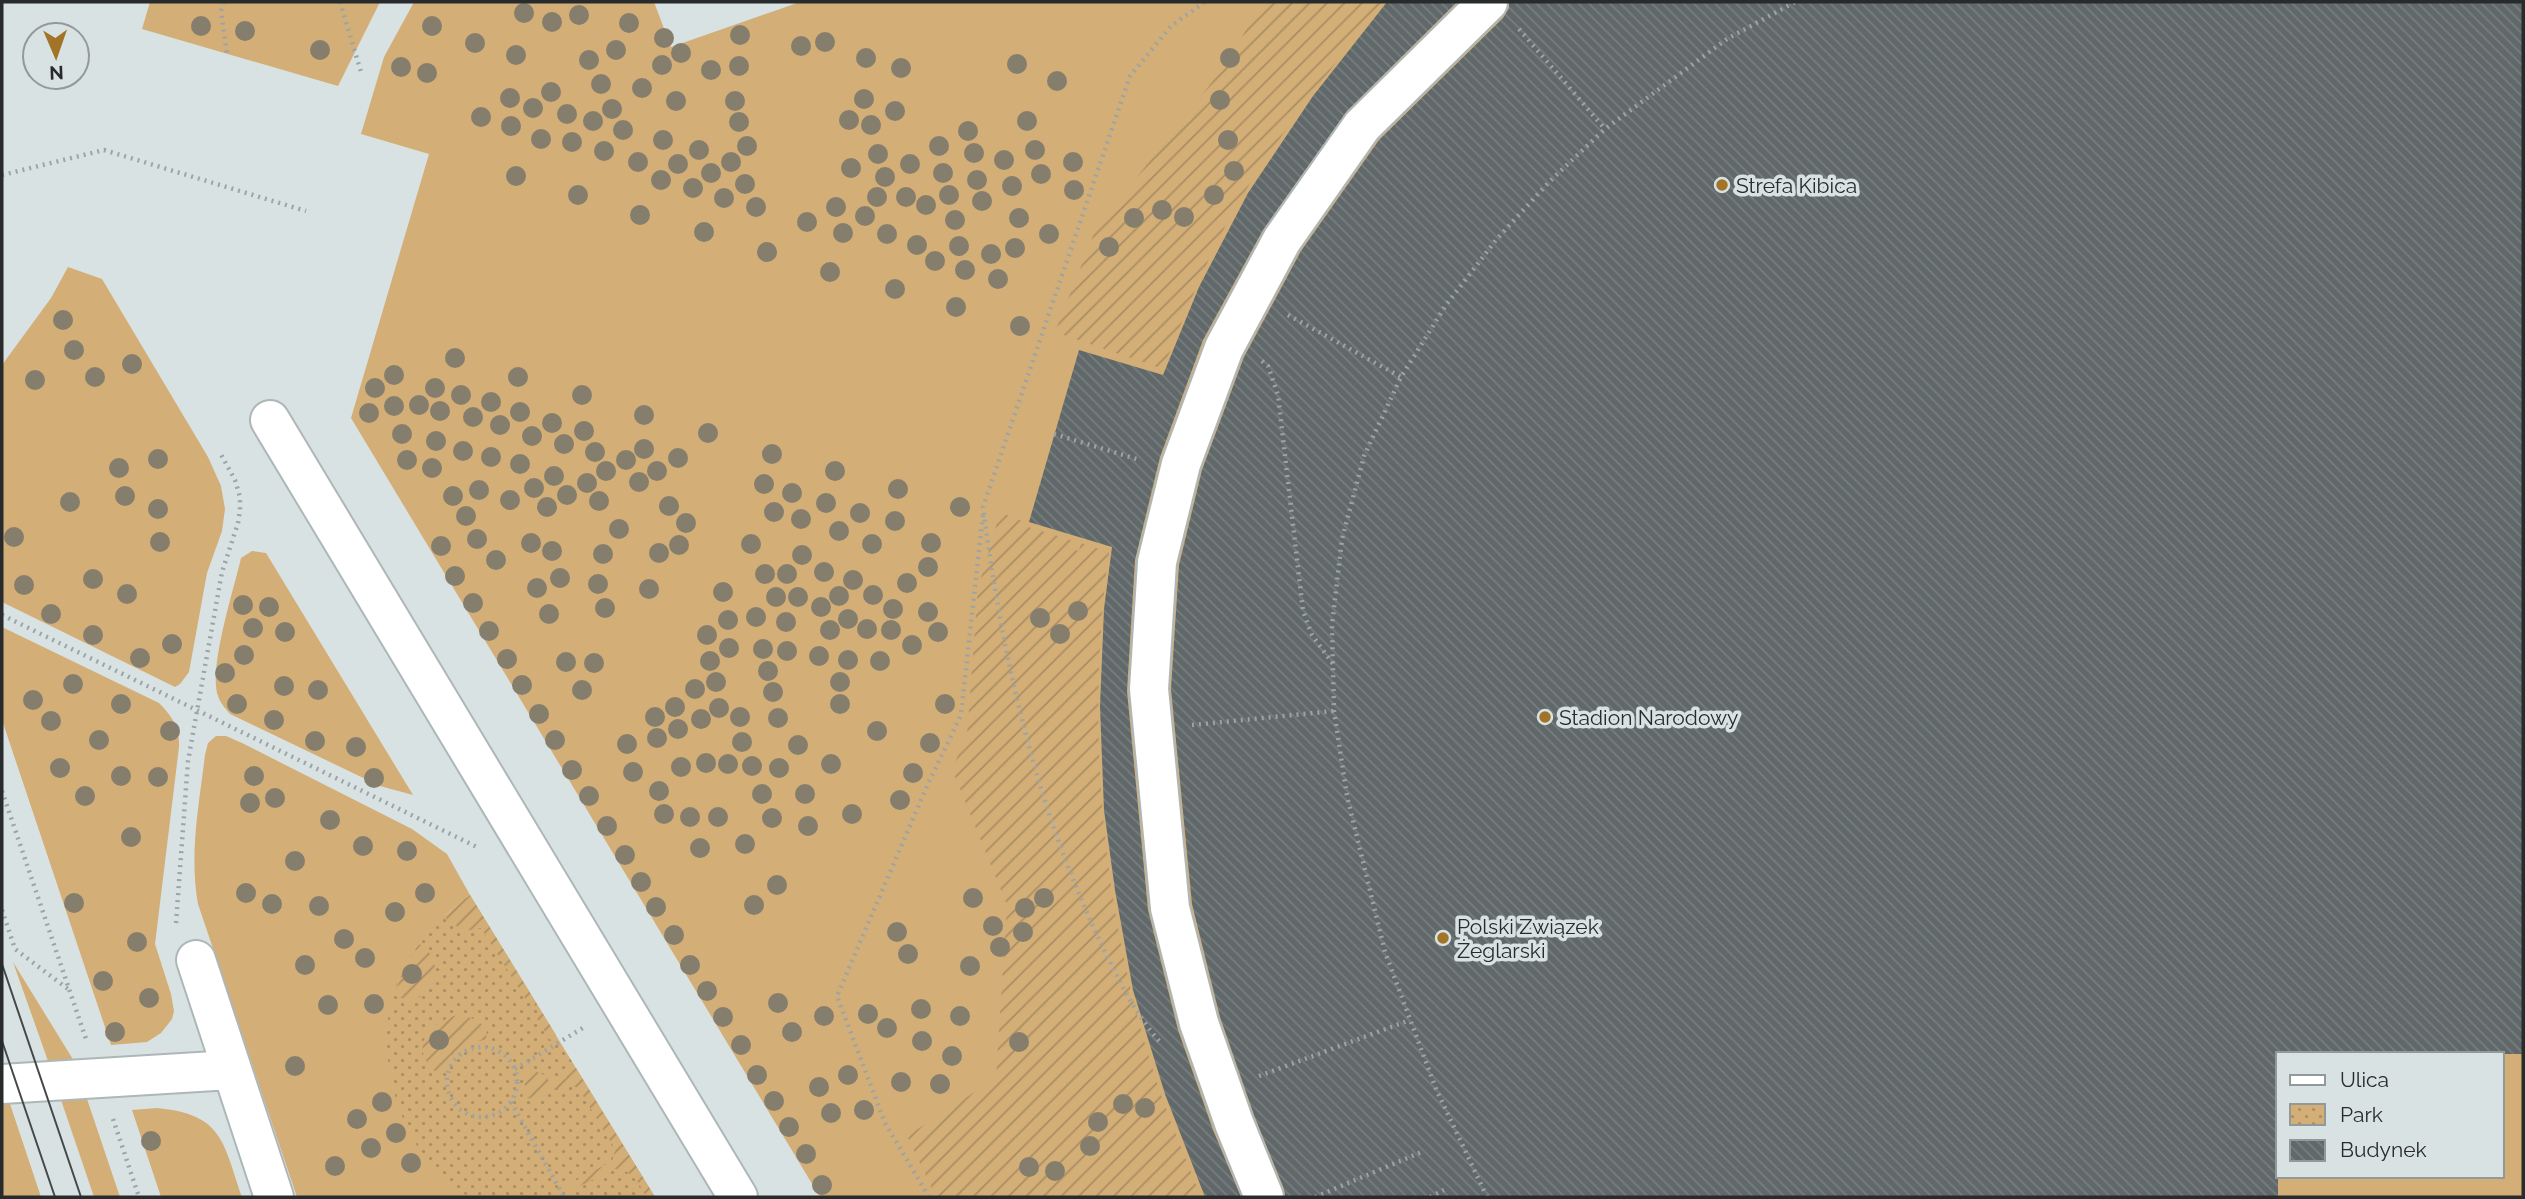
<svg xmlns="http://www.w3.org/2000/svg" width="2525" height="1199" font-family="Raleway,sans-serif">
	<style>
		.grass { fill: #d3ae77; fill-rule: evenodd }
		.park { fill: url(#park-dots) }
		.garden { fill: url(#garden-furrows) }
		.building { fill: url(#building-back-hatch) }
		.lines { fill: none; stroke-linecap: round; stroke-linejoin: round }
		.minor-casing { stroke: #aeb7b8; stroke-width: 42 }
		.path { stroke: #9da4a5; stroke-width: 4.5; stroke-dasharray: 2 5; stroke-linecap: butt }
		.minor { stroke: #fff; stroke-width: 38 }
		.tram { stroke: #45494a; stroke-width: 2 }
		.tree { fill: #857e6d }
		.poi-dot { fill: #a27427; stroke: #d9e2e3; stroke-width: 2.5 }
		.labels { text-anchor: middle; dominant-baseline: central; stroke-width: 7; stroke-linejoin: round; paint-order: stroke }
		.poi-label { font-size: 21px; fill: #282b2c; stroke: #d9e2e3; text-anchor: start }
	</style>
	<defs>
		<pattern id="park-dots" width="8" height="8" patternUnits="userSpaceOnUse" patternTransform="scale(1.75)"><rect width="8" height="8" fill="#d3ae77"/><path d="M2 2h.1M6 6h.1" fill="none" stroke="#ab8e62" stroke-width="1.8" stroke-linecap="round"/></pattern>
		<pattern id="garden-furrows" width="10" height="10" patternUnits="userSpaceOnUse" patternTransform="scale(1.75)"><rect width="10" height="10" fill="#d3ae77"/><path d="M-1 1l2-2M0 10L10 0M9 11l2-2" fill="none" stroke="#ab8e62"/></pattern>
		<pattern id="building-back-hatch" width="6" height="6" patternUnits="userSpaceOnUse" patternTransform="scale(1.75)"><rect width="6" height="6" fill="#606869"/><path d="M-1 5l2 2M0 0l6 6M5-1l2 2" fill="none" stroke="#787e7f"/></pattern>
	</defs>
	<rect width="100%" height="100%" fill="#d9e2e3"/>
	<g class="grass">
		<polygon points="150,2 380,2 338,86 142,29"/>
		<path d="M414 2H654L671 47 800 2H2523V1197H820L351 418 429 154 361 134 384 57ZM2278 1054H2502V1176H2278Z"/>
		<polygon points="68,267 102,279 208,457 221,486 225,509 222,531 207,573 189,672 180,684 175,687 2,602 2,365 51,298"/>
		<path d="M252 551 266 553 413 795 380 786 230 714C226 709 220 703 218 696 208 669 234 589 241 558Z"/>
		<path d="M2 627 159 703C172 716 180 728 179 747L155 944 171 994 174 1011 172 1019 161 1033 147 1042 111 1045 2 720Z"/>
		<path d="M216 736H226L242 743 412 829 447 854 470 895 445 915 518 1197H297L198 904C189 854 199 805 205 755L208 743Z"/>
		<polygon points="13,962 74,1061 48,1061"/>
		<polygon points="87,1099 120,1197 94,1197 61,1100"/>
		<polygon points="2,1104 10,1104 41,1197 4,1197 2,1190"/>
		<path d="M157 1108C223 1114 223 1142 242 1197H161L132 1110Z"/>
	</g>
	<path class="park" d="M470 895 655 1197C607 1197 559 1197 511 1197 499 1197 478 1199 468 1196 404 1162 373 1061 393 994 405 953 437 920 470 895Z"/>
	<g class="garden">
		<path d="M1263 2H1384C1335 63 1287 124 1246 190 1212 244 1187 309 1163 369L1055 332 1101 216 1126 191 1223 68Z"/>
		<path d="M1000 512 1029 524 1028 527 1071 540 1069 548 1079 551 1081 543 1109 552C1084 731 1103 926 1162 1098 1174 1131 1188 1164 1201 1197H936L907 1136 996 1078 1007 905 952 769 967 735 978 588Z"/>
		<polygon points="470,895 556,1035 550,1040 536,1017 540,1013 532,1001 528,1003 481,928 464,931 450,922 444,916"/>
		<path d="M419 944C434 954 437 964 434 981L430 980 418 992 421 997C410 1001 402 1000 393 994Z"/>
		<path d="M458 1015 475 1019 487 1029 486 1040C462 1041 446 1054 441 1077 436 1072 429 1066 425 1059 415 1036 439 1019 458 1015Z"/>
		<path d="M576 1068 655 1197H646C639 1183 633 1170 615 1169L569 1191 566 1186 612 1161 615 1151 613 1146 579 1089C562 1077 544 1102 522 1098L525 1087 524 1075 532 1070 547 1076 548 1080 566 1079V1075Z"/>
	</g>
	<g class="building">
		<polygon points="1387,2 1457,2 1347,111 1263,230 1203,340 1160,457 1135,560 1127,691 1148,910 1178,1030 1213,1130 1241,1197 1205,1197 1165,1094 1133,990 1115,890 1104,810 1100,706 1104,609 1112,547 1029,522 1079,350 1163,375 1199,287 1248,193 1313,96"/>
		<polygon points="1509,2 2523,2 2523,1054 2278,1054 2278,1197 1285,1197 1284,1189 1254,1115 1220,1017 1192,904 1171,689 1179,565 1202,470 1244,357 1301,251 1379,140 1503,18 1509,8"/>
	</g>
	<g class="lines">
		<defs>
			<g id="minor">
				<polyline points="270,420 738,1197"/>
				<polyline points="196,960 274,1197"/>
				<polyline points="2,1084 231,1070"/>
				<polyline points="1264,1197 1234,1123 1199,1023 1170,908 1149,689 1157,562 1181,464 1224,348 1282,240 1362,126 1488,2"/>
			</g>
		</defs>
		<use href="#minor" class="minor-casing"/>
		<g class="path">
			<polyline points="223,2 221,11 227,54"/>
			<polyline points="340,2 361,72"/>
			<polyline points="1519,29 1605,129"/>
			<polyline points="2,175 104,150 306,211"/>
			<polyline points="1288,315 1401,377"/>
			<polyline points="1262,361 1268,366 1278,395 1303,611 1312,635 1333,664"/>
			<polyline points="1054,434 1140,460"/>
			<polyline points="2,615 479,848"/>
			<polyline points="1192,725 1334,711"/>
			<polyline points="2,791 86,1039"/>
			<polyline points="2,910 15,949 68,989"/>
			<polyline points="176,923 188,761 222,572 238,523 240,510 240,497 235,480 219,451"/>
			<path d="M1159 1041C1133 1011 1117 977 1100 941 1035 805 1002 655 983 507L1130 76 1171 26 1205 2"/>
			<circle cx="482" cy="1082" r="35"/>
			<polyline points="515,1069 586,1026"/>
			<polyline points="1259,1076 1410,1020"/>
			<polyline points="511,1102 564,1197"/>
			<polyline points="113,1119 139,1197"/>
			<polyline points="929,1197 885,1123 837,996 927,786 961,715 983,514"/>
			<polyline points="1315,1197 1424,1151"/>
			<polyline points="1430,1197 1444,1190"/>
			<polyline points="1487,1197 1436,1089 1385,952 1347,796 1334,711 1332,625 1342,539 1364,456 1401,377 1446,305 1496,240 1549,182 1605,129 1727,39 1795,2"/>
		</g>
		<use href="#minor" class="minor"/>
		<g class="tram">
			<polyline points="2,964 81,1197"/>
			<polyline points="2,1041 55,1197"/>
		</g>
	</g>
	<g class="tree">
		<circle cx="524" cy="13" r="10"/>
		<circle cx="579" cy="15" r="10"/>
		<circle cx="552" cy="22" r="10"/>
		<circle cx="629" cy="23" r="10"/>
		<circle cx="201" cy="26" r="10"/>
		<circle cx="432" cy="26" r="10"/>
		<circle cx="245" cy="31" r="10"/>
		<circle cx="740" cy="35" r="10"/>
		<circle cx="664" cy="38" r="10"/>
		<circle cx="825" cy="42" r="10"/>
		<circle cx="475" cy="43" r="10"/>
		<circle cx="801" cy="46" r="10"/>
		<circle cx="320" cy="50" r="10"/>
		<circle cx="616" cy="50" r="10"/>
		<circle cx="681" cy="53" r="10"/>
		<circle cx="516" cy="55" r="10"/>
		<circle cx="866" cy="58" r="10"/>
		<circle cx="1230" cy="58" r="10"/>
		<circle cx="589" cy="60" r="10"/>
		<circle cx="1017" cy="64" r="10"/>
		<circle cx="662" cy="65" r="10"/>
		<circle cx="739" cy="66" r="10"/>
		<circle cx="401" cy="67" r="10"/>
		<circle cx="901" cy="68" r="10"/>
		<circle cx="711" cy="70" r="10"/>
		<circle cx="427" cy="73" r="10"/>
		<circle cx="1057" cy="81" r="10"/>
		<circle cx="601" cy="84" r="10"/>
		<circle cx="642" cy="88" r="10"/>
		<circle cx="551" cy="92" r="10"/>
		<circle cx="510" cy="98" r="10"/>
		<circle cx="864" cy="99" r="10"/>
		<circle cx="1220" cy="100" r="10"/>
		<circle cx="676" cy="101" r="10"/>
		<circle cx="735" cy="101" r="10"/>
		<circle cx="533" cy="108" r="10"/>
		<circle cx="612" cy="109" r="10"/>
		<circle cx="895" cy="111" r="10"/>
		<circle cx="567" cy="114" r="10"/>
		<circle cx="481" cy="117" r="10"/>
		<circle cx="849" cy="120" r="10"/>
		<circle cx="593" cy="121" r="10"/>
		<circle cx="1027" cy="121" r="10"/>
		<circle cx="739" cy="122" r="10"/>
		<circle cx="871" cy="125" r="10"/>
		<circle cx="511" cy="126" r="10"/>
		<circle cx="623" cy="130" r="10"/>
		<circle cx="968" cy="131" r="10"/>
		<circle cx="541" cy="139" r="10"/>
		<circle cx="663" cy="140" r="10"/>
		<circle cx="1228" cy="140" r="10"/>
		<circle cx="572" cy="142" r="10"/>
		<circle cx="747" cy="146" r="10"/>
		<circle cx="939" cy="146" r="10"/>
		<circle cx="699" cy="150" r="10"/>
		<circle cx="1035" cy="150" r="10"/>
		<circle cx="604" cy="151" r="10"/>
		<circle cx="974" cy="153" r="10"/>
		<circle cx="878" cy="154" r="10"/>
		<circle cx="1004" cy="160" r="10"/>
		<circle cx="638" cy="162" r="10"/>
		<circle cx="731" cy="162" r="10"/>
		<circle cx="1073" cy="162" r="10"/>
		<circle cx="678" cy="164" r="10"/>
		<circle cx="910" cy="164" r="10"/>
		<circle cx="851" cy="168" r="10"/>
		<circle cx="1234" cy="171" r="10"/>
		<circle cx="711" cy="173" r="10"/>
		<circle cx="943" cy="173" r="10"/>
		<circle cx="1041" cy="174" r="10"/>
		<circle cx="516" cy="176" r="10"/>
		<circle cx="885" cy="177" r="10"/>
		<circle cx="661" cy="180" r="10"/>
		<circle cx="977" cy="180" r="10"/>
		<circle cx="745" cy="184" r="10"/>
		<circle cx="1012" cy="186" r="10"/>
		<circle cx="693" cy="188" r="10"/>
		<circle cx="1074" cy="190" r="10"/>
		<circle cx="578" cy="195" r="10"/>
		<circle cx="949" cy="195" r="10"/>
		<circle cx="1214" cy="195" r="10"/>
		<circle cx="877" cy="197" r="10"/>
		<circle cx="906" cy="197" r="10"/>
		<circle cx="724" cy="198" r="10"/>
		<circle cx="982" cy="201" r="10"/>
		<circle cx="926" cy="205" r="10"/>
		<circle cx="756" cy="207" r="10"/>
		<circle cx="836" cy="207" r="10"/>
		<circle cx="1162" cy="210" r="10"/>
		<circle cx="640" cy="215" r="10"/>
		<circle cx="865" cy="216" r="10"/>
		<circle cx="1184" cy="217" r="10"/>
		<circle cx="1019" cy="218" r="10"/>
		<circle cx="1134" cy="218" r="10"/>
		<circle cx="955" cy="220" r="10"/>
		<circle cx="807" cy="222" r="10"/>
		<circle cx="704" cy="232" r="10"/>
		<circle cx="843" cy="233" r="10"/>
		<circle cx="887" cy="234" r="10"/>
		<circle cx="1049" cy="234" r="10"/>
		<circle cx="917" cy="245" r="10"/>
		<circle cx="959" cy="246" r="10"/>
		<circle cx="1109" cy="247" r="10"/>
		<circle cx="1015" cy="248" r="10"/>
		<circle cx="767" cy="252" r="10"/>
		<circle cx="991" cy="254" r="10"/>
		<circle cx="935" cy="261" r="10"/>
		<circle cx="965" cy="270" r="10"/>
		<circle cx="830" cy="272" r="10"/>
		<circle cx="998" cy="279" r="10"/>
		<circle cx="895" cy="289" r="10"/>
		<circle cx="956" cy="307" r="10"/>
		<circle cx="63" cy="320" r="10"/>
		<circle cx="1020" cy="326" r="10"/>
		<circle cx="74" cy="350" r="10"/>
		<circle cx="455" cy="358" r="10"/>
		<circle cx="132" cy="364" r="10"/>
		<circle cx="394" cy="375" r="10"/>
		<circle cx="95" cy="377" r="10"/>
		<circle cx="518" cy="377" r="10"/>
		<circle cx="35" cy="380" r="10"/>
		<circle cx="375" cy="388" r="10"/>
		<circle cx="435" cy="388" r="10"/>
		<circle cx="461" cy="395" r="10"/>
		<circle cx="582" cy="395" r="10"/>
		<circle cx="491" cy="402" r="10"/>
		<circle cx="419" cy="405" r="10"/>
		<circle cx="394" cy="406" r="10"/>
		<circle cx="440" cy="411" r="10"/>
		<circle cx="520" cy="412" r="10"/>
		<circle cx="369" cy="413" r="10"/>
		<circle cx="644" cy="415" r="10"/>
		<circle cx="473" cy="417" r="10"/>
		<circle cx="552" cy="423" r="10"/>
		<circle cx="500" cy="425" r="10"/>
		<circle cx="584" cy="431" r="10"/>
		<circle cx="708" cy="433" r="10"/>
		<circle cx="402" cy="434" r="10"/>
		<circle cx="532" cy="436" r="10"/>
		<circle cx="436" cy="441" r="10"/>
		<circle cx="564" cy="444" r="10"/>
		<circle cx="644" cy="449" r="10"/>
		<circle cx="463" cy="451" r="10"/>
		<circle cx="595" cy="452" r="10"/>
		<circle cx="772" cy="454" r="10"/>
		<circle cx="491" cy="457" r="10"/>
		<circle cx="678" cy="458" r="10"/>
		<circle cx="158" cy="459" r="10"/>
		<circle cx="407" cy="460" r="10"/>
		<circle cx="626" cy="460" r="10"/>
		<circle cx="520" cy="464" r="10"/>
		<circle cx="119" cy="468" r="10"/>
		<circle cx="432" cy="468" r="10"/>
		<circle cx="606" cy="471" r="10"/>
		<circle cx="657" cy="471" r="10"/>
		<circle cx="835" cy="471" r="10"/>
		<circle cx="554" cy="476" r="10"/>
		<circle cx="639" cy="482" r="10"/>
		<circle cx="587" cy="483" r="10"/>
		<circle cx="764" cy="484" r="10"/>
		<circle cx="534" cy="488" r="10"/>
		<circle cx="898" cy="489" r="10"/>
		<circle cx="479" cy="490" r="10"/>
		<circle cx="792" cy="493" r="10"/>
		<circle cx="567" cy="495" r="10"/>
		<circle cx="125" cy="496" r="10"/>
		<circle cx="453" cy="496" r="10"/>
		<circle cx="510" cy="500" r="10"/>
		<circle cx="599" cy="501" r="10"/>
		<circle cx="70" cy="502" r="10"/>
		<circle cx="826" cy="503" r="10"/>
		<circle cx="669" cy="506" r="10"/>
		<circle cx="547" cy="507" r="10"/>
		<circle cx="960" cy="507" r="10"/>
		<circle cx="158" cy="509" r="10"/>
		<circle cx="774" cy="512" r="10"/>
		<circle cx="860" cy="513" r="10"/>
		<circle cx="466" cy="516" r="10"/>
		<circle cx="801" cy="519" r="10"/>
		<circle cx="895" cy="521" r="10"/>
		<circle cx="686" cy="523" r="10"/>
		<circle cx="619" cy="529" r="10"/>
		<circle cx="839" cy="531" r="10"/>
		<circle cx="14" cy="537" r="10"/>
		<circle cx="477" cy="539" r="10"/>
		<circle cx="160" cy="542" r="10"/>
		<circle cx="531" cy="543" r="10"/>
		<circle cx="931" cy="543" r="10"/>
		<circle cx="751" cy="544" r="10"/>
		<circle cx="872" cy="544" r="10"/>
		<circle cx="679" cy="545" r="10"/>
		<circle cx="441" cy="546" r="10"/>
		<circle cx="552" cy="551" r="10"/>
		<circle cx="659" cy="553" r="10"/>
		<circle cx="603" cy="554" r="10"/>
		<circle cx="802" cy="555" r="10"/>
		<circle cx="496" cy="560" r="10"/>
		<circle cx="928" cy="567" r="10"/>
		<circle cx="824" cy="572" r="10"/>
		<circle cx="765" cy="574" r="10"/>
		<circle cx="787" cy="574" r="10"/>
		<circle cx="455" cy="576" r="10"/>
		<circle cx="560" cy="578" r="10"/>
		<circle cx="93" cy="579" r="10"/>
		<circle cx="853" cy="580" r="10"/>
		<circle cx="907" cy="583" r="10"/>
		<circle cx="598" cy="584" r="10"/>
		<circle cx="24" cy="585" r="10"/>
		<circle cx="537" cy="588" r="10"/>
		<circle cx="649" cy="589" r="10"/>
		<circle cx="723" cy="592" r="10"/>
		<circle cx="127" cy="594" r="10"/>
		<circle cx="873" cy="595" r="10"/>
		<circle cx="839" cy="596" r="10"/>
		<circle cx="776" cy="597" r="10"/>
		<circle cx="798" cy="597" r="10"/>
		<circle cx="473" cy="603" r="10"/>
		<circle cx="243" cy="605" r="10"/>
		<circle cx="269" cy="607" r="10"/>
		<circle cx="821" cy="607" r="10"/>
		<circle cx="605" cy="608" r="10"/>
		<circle cx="893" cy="609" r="10"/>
		<circle cx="1078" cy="611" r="10"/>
		<circle cx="928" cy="612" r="10"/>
		<circle cx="51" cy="614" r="10"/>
		<circle cx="549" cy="614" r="10"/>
		<circle cx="756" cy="617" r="10"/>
		<circle cx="1040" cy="618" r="10"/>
		<circle cx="848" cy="619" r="10"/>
		<circle cx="728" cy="620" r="10"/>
		<circle cx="786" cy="622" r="10"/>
		<circle cx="253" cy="628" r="10"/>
		<circle cx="867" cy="629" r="10"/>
		<circle cx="830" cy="630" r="10"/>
		<circle cx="891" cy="630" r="10"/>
		<circle cx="489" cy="631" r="10"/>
		<circle cx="285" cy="632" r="10"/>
		<circle cx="938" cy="632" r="10"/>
		<circle cx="1060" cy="634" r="10"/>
		<circle cx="93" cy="635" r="10"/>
		<circle cx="707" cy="635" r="10"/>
		<circle cx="172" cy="644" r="10"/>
		<circle cx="912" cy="645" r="10"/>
		<circle cx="729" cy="648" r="10"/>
		<circle cx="763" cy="649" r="10"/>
		<circle cx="787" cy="651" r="10"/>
		<circle cx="244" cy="655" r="10"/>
		<circle cx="819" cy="656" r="10"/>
		<circle cx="140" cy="658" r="10"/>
		<circle cx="507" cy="659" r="10"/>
		<circle cx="848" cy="660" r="10"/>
		<circle cx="710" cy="661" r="10"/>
		<circle cx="880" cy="661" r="10"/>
		<circle cx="566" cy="662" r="10"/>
		<circle cx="594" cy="663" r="10"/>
		<circle cx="768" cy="671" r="10"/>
		<circle cx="225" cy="673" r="10"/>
		<circle cx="716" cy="682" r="10"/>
		<circle cx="840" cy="682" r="10"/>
		<circle cx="73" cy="684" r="10"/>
		<circle cx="522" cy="685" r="10"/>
		<circle cx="284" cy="686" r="10"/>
		<circle cx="695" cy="689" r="10"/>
		<circle cx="318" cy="690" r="10"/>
		<circle cx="582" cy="690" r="10"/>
		<circle cx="773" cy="692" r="10"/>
		<circle cx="33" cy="700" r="10"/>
		<circle cx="121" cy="704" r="10"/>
		<circle cx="237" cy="704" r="10"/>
		<circle cx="840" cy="704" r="10"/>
		<circle cx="945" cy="704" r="10"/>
		<circle cx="675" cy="707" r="10"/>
		<circle cx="719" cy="708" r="10"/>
		<circle cx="539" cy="714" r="10"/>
		<circle cx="655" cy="717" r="10"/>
		<circle cx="740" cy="717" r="10"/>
		<circle cx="778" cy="718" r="10"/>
		<circle cx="701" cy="719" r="10"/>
		<circle cx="274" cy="720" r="10"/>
		<circle cx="51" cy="721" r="10"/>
		<circle cx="678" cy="729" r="10"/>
		<circle cx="170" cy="731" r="10"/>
		<circle cx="877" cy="731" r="10"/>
		<circle cx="657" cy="738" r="10"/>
		<circle cx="99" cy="740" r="10"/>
		<circle cx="555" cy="740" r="10"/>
		<circle cx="315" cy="741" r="10"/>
		<circle cx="742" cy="742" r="10"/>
		<circle cx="930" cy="743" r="10"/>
		<circle cx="627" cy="744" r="10"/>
		<circle cx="798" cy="745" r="10"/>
		<circle cx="356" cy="747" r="10"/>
		<circle cx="706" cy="763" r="10"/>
		<circle cx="728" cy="764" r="10"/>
		<circle cx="831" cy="764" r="10"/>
		<circle cx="752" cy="766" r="10"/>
		<circle cx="681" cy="767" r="10"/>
		<circle cx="60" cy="768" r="10"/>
		<circle cx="779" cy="768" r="10"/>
		<circle cx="572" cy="770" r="10"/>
		<circle cx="633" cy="772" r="10"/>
		<circle cx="913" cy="773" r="10"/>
		<circle cx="121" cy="776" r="10"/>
		<circle cx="254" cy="776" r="10"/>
		<circle cx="158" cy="777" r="10"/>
		<circle cx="374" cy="778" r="10"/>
		<circle cx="659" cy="791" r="10"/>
		<circle cx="762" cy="794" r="10"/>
		<circle cx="805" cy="794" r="10"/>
		<circle cx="85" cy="796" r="10"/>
		<circle cx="589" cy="796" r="10"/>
		<circle cx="275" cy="798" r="10"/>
		<circle cx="900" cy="800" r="10"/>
		<circle cx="250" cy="803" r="10"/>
		<circle cx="664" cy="814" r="10"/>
		<circle cx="852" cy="814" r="10"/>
		<circle cx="690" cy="817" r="10"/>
		<circle cx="718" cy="817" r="10"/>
		<circle cx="772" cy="818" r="10"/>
		<circle cx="330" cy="820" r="10"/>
		<circle cx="607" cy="826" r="10"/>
		<circle cx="808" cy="826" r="10"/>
		<circle cx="131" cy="837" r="10"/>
		<circle cx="745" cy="844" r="10"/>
		<circle cx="363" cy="846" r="10"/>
		<circle cx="700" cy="848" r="10"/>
		<circle cx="407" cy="851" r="10"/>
		<circle cx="625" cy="855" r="10"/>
		<circle cx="295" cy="861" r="10"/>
		<circle cx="641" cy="882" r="10"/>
		<circle cx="777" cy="885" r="10"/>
		<circle cx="246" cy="893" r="10"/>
		<circle cx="425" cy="893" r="10"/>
		<circle cx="973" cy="898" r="10"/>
		<circle cx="1044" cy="898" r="10"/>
		<circle cx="74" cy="903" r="10"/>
		<circle cx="272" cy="904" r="10"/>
		<circle cx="754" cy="905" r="10"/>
		<circle cx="319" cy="906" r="10"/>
		<circle cx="656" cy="907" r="10"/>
		<circle cx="1025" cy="908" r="10"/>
		<circle cx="395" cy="912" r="10"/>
		<circle cx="993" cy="926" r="10"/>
		<circle cx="897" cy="932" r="10"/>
		<circle cx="1023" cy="932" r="10"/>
		<circle cx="674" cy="935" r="10"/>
		<circle cx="344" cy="939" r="10"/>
		<circle cx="137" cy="942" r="10"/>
		<circle cx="1000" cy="947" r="10"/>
		<circle cx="908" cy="954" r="10"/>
		<circle cx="365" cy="958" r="10"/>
		<circle cx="305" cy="965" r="10"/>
		<circle cx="690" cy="965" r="10"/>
		<circle cx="970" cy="966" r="10"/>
		<circle cx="412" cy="974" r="10"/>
		<circle cx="103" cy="981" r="10"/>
		<circle cx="707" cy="991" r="10"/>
		<circle cx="149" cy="998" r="10"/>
		<circle cx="778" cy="1003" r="10"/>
		<circle cx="374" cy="1004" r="10"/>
		<circle cx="328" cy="1005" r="10"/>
		<circle cx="921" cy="1009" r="10"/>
		<circle cx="868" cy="1014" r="10"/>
		<circle cx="824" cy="1016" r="10"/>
		<circle cx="960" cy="1016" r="10"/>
		<circle cx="723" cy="1017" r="10"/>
		<circle cx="887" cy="1028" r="10"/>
		<circle cx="115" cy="1032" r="10"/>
		<circle cx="792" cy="1032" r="10"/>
		<circle cx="439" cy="1040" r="10"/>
		<circle cx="922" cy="1041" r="10"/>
		<circle cx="1019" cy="1042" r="10"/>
		<circle cx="741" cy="1045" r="10"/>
		<circle cx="952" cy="1056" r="10"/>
		<circle cx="295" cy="1066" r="10"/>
		<circle cx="757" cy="1075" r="10"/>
		<circle cx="848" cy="1075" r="10"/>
		<circle cx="901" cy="1082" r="10"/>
		<circle cx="940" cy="1084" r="10"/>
		<circle cx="819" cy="1087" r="10"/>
		<circle cx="774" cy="1101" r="10"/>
		<circle cx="382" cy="1102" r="10"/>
		<circle cx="1123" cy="1104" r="10"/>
		<circle cx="1145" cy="1108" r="10"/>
		<circle cx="864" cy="1110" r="10"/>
		<circle cx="831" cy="1113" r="10"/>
		<circle cx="357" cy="1119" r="10"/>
		<circle cx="1098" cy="1122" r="10"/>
		<circle cx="789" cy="1127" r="10"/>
		<circle cx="396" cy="1133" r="10"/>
		<circle cx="151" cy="1141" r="10"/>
		<circle cx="1090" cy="1146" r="10"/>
		<circle cx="371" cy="1148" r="10"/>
		<circle cx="806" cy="1154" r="10"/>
		<circle cx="411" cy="1163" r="10"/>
		<circle cx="335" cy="1166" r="10"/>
		<circle cx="1029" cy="1167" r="10"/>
		<circle cx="1055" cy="1171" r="10"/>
		<circle cx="822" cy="1185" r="10"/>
	</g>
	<g class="poi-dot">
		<circle cx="1722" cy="185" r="7"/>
		<circle cx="1545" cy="717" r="7"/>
		<circle cx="1443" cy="938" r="7"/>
	</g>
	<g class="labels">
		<g class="poi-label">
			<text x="1736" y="185">Strefa Kibica</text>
			<text x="1559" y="717">Stadion Narodowy</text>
			<text x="1457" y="926">Polski Związek<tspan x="1457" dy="24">Żeglarski</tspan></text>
		</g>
	</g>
	<rect width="2525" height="1199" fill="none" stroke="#282b2c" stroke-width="7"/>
	<rect x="2276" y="1052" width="228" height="126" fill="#d9e2e3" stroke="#92999a" stroke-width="2"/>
	<rect x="2290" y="1075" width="35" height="10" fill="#ffffff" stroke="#92999a" stroke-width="2"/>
	<text x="2340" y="1087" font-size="21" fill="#282b2c">Ulica</text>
	<rect x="2290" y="1104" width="35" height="21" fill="url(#park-dots)" stroke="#92999a" stroke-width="2"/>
	<text x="2340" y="1122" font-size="21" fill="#282b2c">Park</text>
	<rect x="2290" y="1140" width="35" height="21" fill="url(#building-back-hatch)" stroke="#92999a" stroke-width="2"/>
	<text x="2340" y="1157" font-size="21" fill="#282b2c">Budynek</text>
	<g transform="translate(56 56) rotate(178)"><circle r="33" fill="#d9e2e3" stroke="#92999a" stroke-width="2"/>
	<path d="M0-5L12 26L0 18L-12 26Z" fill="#a27427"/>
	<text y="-10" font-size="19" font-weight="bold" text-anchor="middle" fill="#282b2c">N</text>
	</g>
</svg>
